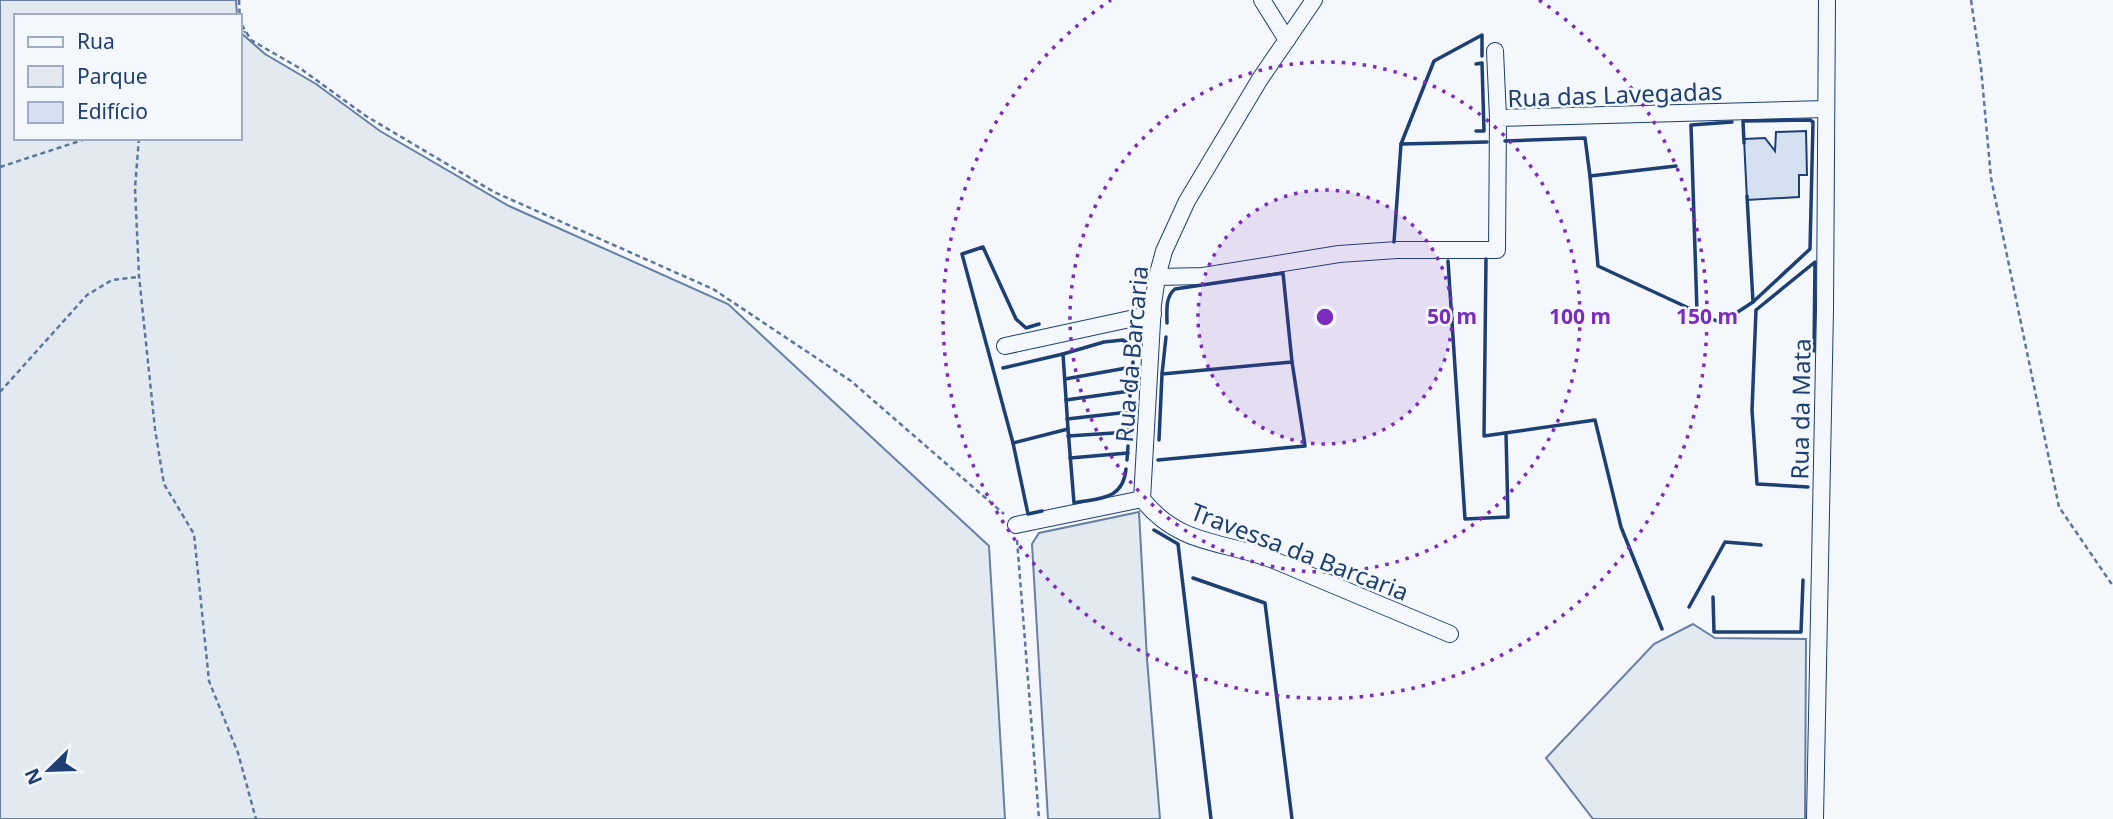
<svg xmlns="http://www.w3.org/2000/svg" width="2113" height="819" font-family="'Noto Sans',sans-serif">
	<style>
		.green { fill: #e3e9f0; stroke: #687fa3; stroke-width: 2 }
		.building { fill: #d5e0f0; stroke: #1d3f73; stroke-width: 2 }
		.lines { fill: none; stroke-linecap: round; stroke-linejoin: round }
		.minor-casing { stroke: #1d3f73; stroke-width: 18 }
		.path { stroke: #5e769c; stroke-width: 2.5; stroke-dasharray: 5 3.5; stroke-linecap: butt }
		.minor { stroke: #f4f7fb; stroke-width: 16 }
		.wall { stroke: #1d3f73; stroke-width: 3.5 }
		.ring { fill: none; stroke: #7b2cbf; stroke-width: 3.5; stroke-dasharray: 3.5 7 }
		.labels { text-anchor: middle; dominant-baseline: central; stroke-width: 5; stroke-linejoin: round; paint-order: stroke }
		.street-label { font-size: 24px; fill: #1d3f73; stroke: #f4f7fb }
		.centre { fill: #7b2cbf; stroke: #f4f7fb; stroke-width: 3.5 }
		.ring-label { font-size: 21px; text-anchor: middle; font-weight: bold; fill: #7b2cbf; stroke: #f4f7fb; stroke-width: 5; stroke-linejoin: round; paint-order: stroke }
	</style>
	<rect width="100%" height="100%" fill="#f4f7fb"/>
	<g class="green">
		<polygon points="0,0 236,0 237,16 16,16 16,138 240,138 240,32 265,54 316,84 380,131 509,206 728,304 989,546 1005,819 0,819"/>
		<polygon points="1139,512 1147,659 1160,819 1048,819 1032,544 1039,533"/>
		<polygon points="1693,624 1715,638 1806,639 1805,819 1593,819 1546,758 1654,644"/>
	</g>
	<polygon class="building" points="1806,131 1807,175 1799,175 1799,197 1747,200 1744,139 1765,138 1775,151 1776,132"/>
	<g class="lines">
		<defs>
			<g id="minor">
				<polyline points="1262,0 1287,40"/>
				<polyline points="1495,51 1498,118"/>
				<polyline points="1157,277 1203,276 1339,254 1397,250 1497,250 1498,118 1826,109"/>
				<polyline points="1005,346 1153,314"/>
				<polyline points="1142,499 1153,304 1157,277 1164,251 1187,201 1260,79 1314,0"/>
				<path d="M1142 499C1180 547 1224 540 1276 561 1334 585 1392 610 1450 634"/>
				<polyline points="1016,525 1142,499"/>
				<polyline points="1815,819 1825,309 1827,0"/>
			</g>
		</defs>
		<use href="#minor" class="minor-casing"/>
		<g class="path">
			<polyline points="239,0 240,22 251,40 301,69 366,116 494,192 713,289 851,381 1004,514"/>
			<polyline points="1971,0 1981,68 1991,178 2059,507 2113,586"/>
			<polyline points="240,40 245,31"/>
			<polyline points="139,138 135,188 139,276 155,429 164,484 194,534 209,681 238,753 256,819"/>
			<polyline points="0,167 89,138"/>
			<polyline points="0,392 87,295 112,280 138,277"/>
			<polyline points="1017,540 1039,819"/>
		</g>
		<use href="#minor" class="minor"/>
		<g class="wall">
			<polyline points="1476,64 1482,63 1484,131 1476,131"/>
			<polyline points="1505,141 1585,138 1590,176 1676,166"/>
			<polyline points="1744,143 1743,121 1810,120 1813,122 1810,249 1753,302"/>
			<polyline points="1401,144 1487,142"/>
			<polyline points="1590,176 1598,266 1721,323 1753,302 1747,196"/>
			<polyline points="1394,242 1401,144 1434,61 1482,35 1482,56"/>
			<polyline points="1486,259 1484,436 1595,420 1621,527 1662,629"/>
			<polyline points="1448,261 1465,519 1508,517 1506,433"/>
			<polyline points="1697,312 1691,125 1732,122"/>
			<path d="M1167 323C1167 311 1165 297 1175 289L1283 273 1292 362"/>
			<path d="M1039 324 1026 328 1016 319 983 247 962 254 1013 443 1068 429 1074 503C1100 498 1123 500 1126 469"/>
			<polyline points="1063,354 1104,342 1123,340 1133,347 1133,354"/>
			<polyline points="1003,368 1063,354 1068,429"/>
			<polyline points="1162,374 1166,337"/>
			<polyline points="1132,375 1133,362"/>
			<polyline points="1065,379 1132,367"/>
			<polyline points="1130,396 1131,384"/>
			<polyline points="1066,400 1130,391"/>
			<polyline points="1129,416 1130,405"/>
			<polyline points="1067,419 1129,412"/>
			<polyline points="1068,436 1129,432"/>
			<polyline points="1129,438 1129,425"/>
			<polyline points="1013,443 1028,514 1042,511"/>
			<polyline points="1070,458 1128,453"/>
			<polyline points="1127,460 1128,446"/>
			<polyline points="1158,460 1305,446 1292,362 1162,374 1159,440"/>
			<polyline points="1808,487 1757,484 1752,410 1756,310 1815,262 1814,351"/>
			<polyline points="1154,530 1178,544 1211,819"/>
			<polyline points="1193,578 1265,603 1292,819"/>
			<polyline points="1713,597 1714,632 1801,632 1803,580"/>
			<polyline points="1689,607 1725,542 1761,545"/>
		</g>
	</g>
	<circle cx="1325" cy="317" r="127" fill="#7b2cbf" fill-opacity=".12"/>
	<g class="ring">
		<circle cx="1325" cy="317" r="127"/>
		<circle cx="1325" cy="317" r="255"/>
		<path d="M1539 0A382 382 0 1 1 1111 0"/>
	</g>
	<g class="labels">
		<g class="street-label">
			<text transform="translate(1615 94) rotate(-2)">Rua das Lavegadas</text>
			<text transform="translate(1131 354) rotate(-85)">Rua da Barcaria</text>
			<text transform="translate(1800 409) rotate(-89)">Rua da Mata</text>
			<text transform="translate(1300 551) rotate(21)">Travessa da Barcaria</text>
		</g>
	</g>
	<circle cx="1325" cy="317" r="10" class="centre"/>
	<g class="ring-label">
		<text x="1452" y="324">50 m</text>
		<text x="1580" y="324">100 m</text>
		<text x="1707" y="324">150 m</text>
	</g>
	<rect x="14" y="14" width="228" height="126" fill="#f4f7fb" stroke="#9eadc5" stroke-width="2"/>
	<rect x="28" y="37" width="35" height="10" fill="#f4f7fb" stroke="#9eadc5" stroke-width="2"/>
	<text x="77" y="49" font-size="21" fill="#1d3f73">Rua</text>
	<rect x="28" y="66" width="35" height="21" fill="#e3e9f0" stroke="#9eadc5" stroke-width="2"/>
	<text x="77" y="84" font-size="21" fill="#1d3f73">Parque</text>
	<rect x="28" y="102" width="35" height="21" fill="#d5e0f0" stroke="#9eadc5" stroke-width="2"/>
	<text x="77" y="119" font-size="21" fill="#1d3f73">Edifício</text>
	<g transform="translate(49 770) rotate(247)" stroke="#f4f7fb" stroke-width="5" paint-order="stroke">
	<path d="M0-5L12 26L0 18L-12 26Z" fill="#1d3f73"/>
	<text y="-10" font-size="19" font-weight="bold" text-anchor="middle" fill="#1d3f73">N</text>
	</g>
</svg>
